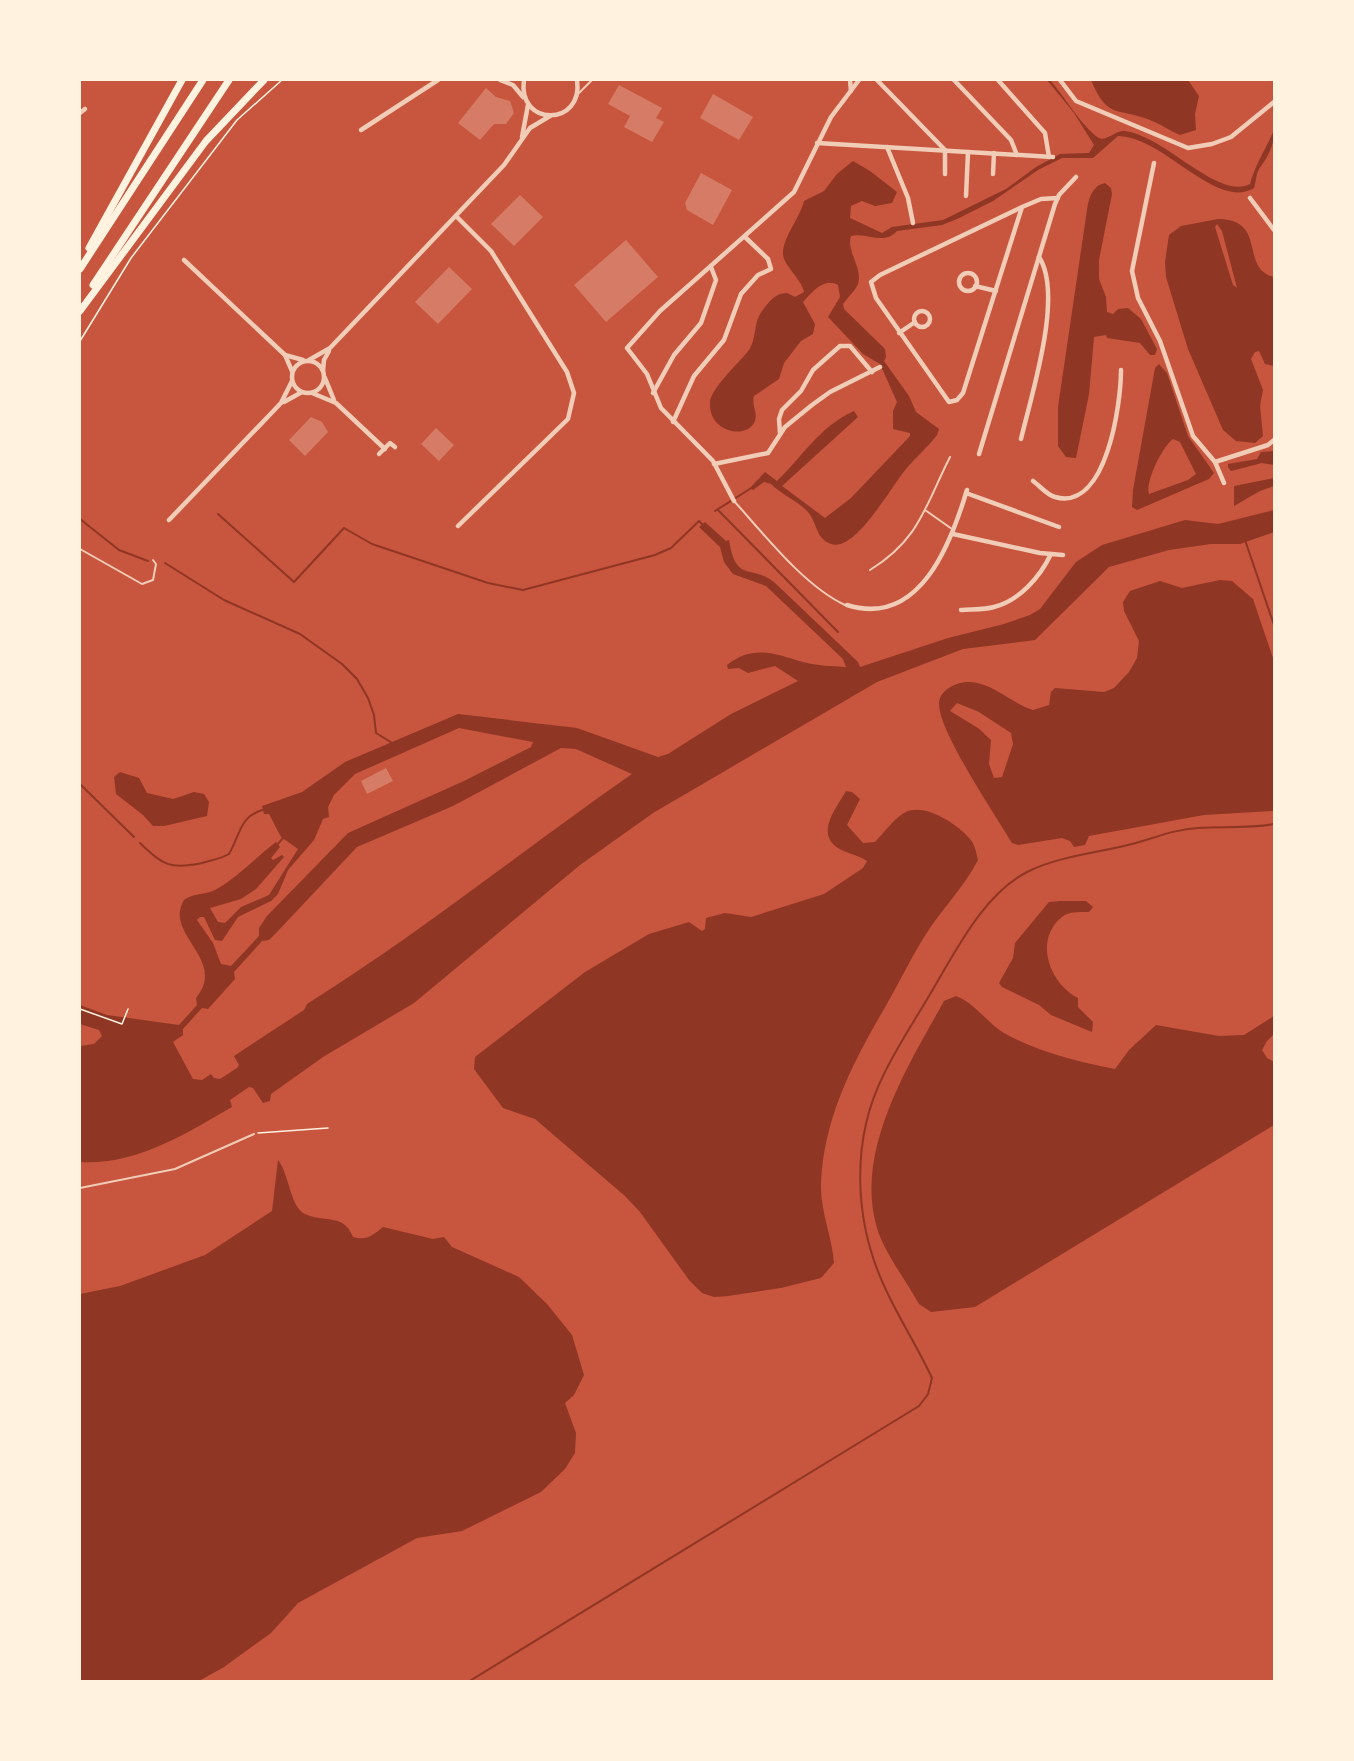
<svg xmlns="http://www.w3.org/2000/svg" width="1354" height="1761" font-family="Cabin,sans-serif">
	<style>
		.water { fill: #8f3625; fill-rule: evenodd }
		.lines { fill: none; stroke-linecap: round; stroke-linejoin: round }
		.stream { stroke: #8f3625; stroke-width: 2 }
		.building { fill: #d67c66 }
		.path { stroke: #fff3e0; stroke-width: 1.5 }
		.service { stroke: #f1ccb7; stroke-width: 2 }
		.minor { stroke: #f1ccb7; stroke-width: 4.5 }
		.trunk { stroke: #fff3e0; stroke-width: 7 }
	</style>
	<rect width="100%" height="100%" fill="#c8553d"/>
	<g class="water">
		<path d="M1047 80H1050C1062 93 1088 136 1102 139 1110 138 1116 131 1124 131 1163 134 1218 201 1250 184 1255 165 1266 149 1274 130 1274 147 1268 156 1259 169 1256 174 1256 182 1254 188 1216 211 1163 136 1118 136L1093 158H1062L1038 170 993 201 957 219 942 225 897 231C883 246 868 232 851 236 846 252 863 267 858 284 856 290 847 298 843 304L844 309 885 349 886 357 884 361 909 396 916 412 939 429 937 435C928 447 916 457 906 469 892 485 855 553 831 544 815 538 818 524 808 512 798 501 782 495 771 484L764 482 753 490 750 488 765 472 777 481C803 456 820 426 854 411L858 417 782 486 825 518 851 498 910 436V433L893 429V411L897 402 880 364 863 354 828 317 840 297 838 285C824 277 812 292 803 302L815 324 813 334 801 341 784 363 779 379 754 396C751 405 759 414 754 423 744 440 708 431 710 402 711 388 740 362 749 350 757 338 753 323 762 311 769 302 775 293 787 293L795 297 804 292C802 281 789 270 784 259 778 243 800 219 804 201L824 191 837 174 853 161 870 171 897 192 892 203 875 206 862 201 851 206 850 218 882 233 892 227 943 220 1006 189 1036 167 1060 154 1089 153 1094 145 1074 113Z"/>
		<path d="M1091 80H1188L1199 96 1195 114 1196 130 1180 135C1170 131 1161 124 1150 120 1117 107 1108 120 1091 80Z"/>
		<path d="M1105 183 1111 188 1112 194 1099 260V279L1106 297 1107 312 1113 314 1118 309 1128 308 1141 319 1157 349 1155 355H1150L1140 343 1107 338 1106 335 1094 337 1089 394 1076 458 1066 457 1058 446V407L1087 210C1089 198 1092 186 1105 183Z"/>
		<path d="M1218 219C1268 219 1239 269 1274 277V366L1265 364 1259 351 1255 352 1251 359 1263 390 1260 406 1263 436 1255 443 1236 441 1223 430 1188 349 1166 277 1165 262 1169 235 1181 226ZM1217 224 1222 231 1237 288 1233 285 1215 227Z"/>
		<path d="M1159 364 1167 373 1188 436 1214 473 1209 479 1137 510 1132 507 1133 490 1155 368ZM1173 439 1180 442 1196 474 1188 480 1149 494C1145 482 1162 447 1173 439Z"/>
		<polygon points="1274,451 1274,465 1262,463 1231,471 1228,467 1228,464 1257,459 1261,452"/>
		<polygon points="1274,478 1274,486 1260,491 1234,506 1234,486"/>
		<path d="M1274 510V532L1240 544H1211L1169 550 1109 567 1035 640 963 649 877 682 653 813 580 865 414 1003 323 1057 271 1094 270 1101 263 1103 253 1088 249 1087 230 1100 232 1107C183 1135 137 1165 80 1162V1046L94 1044 102 1036 99 1030 80 1024V1005L107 1015 179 1025 197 1005 196 998C228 959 163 935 184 900 193 893 205 895 215 890 238 877 255 858 276 842L280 847 271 858 273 860 282 855 284 857 256 889 241 899 210 908 218 922 225 923 241 907 269 895 298 849 281 837 269 814H264L262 806 302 792 345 762 458 714 577 728 658 757 668 754 731 714 798 681 775 666 748 673 739 668 728 669 727 665C753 644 775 654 803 662 817 666 832 666 846 667L843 659 766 586 733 574 724 562 720 547 699 527 705 522 726 541 729 540C736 584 750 563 775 583L858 662 860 667 948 638 1004 624 1030 615 1040 609 1076 562 1102 545 1185 520 1218 524ZM459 728 533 742 531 747 464 781 348 833 267 916 259 928V936L231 966 221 964 213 943 197 920 200 917H204L215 940 222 941 238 917 271 901 278 894 288 870 314 840 323 819 329 817 328 807 334 795 355 774ZM561 748 576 749 632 774C523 850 420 933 307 1004L304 1010 234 1056 239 1065 237 1068 220 1079 214 1078 211 1074 202 1080 193 1079 173 1042 183 1035V1029L202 1008 208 1009 235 979 234 972 262 941 269 940 277 932 357 847 453 806Z"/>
		<path d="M1220 580 1232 581 1253 599 1274 661V811L1204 815 1089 836 1085 845 1074 847 1070 841 1062 838 1018 845 1012 843C996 816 939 732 939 704 939 690 957 681 970 682 993 683 1011 703 1033 710L1049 705 1051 692 1055 688 1104 692 1114 688 1129 672 1137 658 1139 641 1124 611 1123 602 1130 591 1160 581 1182 588ZM957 703 979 712 1011 733 1013 744 1002 777 994 778 989 764 991 740 978 728 950 711Z"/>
		<polygon points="120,772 139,778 147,793 173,799 194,792 204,794 209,802 207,816 164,826 153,826 143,815 116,794 114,777"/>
		<path d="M846 791 852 792 860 799 847 825 863 843 875 842C884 833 895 817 906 812 925 803 957 824 969 838 975 844 976 852 978 860 964 887 942 909 926 934 912 956 901 979 888 1002 855 1059 824 1115 821 1183 820 1211 832 1236 834 1263L821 1278 781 1288 728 1296 714 1297 702 1293 689 1280 640 1212 625 1196 535 1119 503 1108 474 1069 475 1057 585 972 649 934 689 922 702 931 705 929 706 918 725 913 751 917 824 894 863 868 867 861C858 854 841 853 833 844 818 829 839 804 846 791Z"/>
		<path d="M1060 901H1086L1093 907 1089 912C1080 912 1069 911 1062 917 1033 940 1050 984 1078 998V1007L1093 1022 1092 1032 1051 1015 1039 1005 1002 987 999 983 1013 958 1015 943 1049 902Z"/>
		<path d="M956 996C976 1004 986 1022 1004 1033 1037 1052 1078 1062 1115 1069L1129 1050 1156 1025 1219 1036 1244 1035 1274 1016V1034L1267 1041 1262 1050 1267 1058 1274 1062V1125L975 1307 931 1312 919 1304C907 1282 884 1252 877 1228 854 1151 908 1066 944 1001Z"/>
		<path d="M278 1160C289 1173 290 1207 305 1214 324 1223 344 1213 353 1237 367 1241 373 1235 383 1227L433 1239 444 1237 452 1247 519 1277 547 1304 572 1335 584 1375 574 1395 565 1403 576 1433 575 1453 565 1469 541 1492 462 1531 417 1538 298 1603 271 1633 224 1667 199 1681H80V1294L120 1286 205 1255 272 1211Z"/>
	</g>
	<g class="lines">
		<g class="stream">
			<polyline points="718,510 838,632"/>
			<polyline points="715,511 753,487"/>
			<polyline points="218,514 294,582 344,528 372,544 488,583 523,590 655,555 671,548 699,521 703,525"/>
			<polyline points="80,519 119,550 148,561"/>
			<polyline points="1245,540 1274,625"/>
			<polyline points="165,563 224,600 300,634 342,664 357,679 368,698 374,715 376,733 394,744"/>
			<polyline points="80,784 134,837"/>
			<path d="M140 843C163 865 170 870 202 863 212 860 220 859 229 854 241 834 239 815 266 809"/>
			<polyline points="276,846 284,837"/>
			<path d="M468 1682 919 1406 928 1394 932 1378C918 1348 900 1320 886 1290 854 1223 850 1141 884 1074 899 1043 919 1014 936 984 959 945 985 894 1027 872 1061 855 1100 853 1136 843 1157 837 1176 829 1198 828 1224 826 1248 829 1274 824"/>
		</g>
	</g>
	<g class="building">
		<polygon points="619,85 662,108 656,118 664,122 652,142 624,127 630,116 608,104"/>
		<polygon points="486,88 496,97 510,101 514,113 506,124 494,124 480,140 458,123"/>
		<polygon points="713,94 753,117 739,140 700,118"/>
		<polygon points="701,173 732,190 713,225 687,210 685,203"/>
		<polygon points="520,195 543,217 514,246 491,224"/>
		<polygon points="626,240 658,277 606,322 574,285"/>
		<polygon points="449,267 472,289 438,324 415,302"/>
		<polygon points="311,417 322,422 328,432 305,456 289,440"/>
		<polygon points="436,428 454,445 439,461 421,444"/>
		<polygon points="386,768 393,781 367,794 361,781"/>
	</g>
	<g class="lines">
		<g class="path">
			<polyline points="80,341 131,258 237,120 282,80"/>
			<polyline points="80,1009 122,1024 128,1009"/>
			<polyline points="258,1133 328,1128"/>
		</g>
		<g class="service">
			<polyline points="578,94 592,80"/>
			<path d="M734 501C764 534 804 586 845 605"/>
			<polyline points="925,510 952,529"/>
			<polyline points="80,549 142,584 153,580 156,564 153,560"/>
			<path d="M870 570C920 539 925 506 950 457"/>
			<polyline points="80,1188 175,1169 254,1134"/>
		</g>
		<g class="minor">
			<polyline points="500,80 513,85 523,97"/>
			<path d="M524 80C517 127 584 127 577 80"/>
			<polyline points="850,80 851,91"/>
			<polyline points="877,80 945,150 945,174"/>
			<polyline points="954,80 1011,140 1017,155"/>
			<polyline points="998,80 1045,133 1049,157"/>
			<polyline points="1060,80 1076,101 1188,148 1212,144 1231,137 1274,102"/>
			<polyline points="80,113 85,109"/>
			<polyline points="361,130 438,80"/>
			<polyline points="522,137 528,105"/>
			<polyline points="817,143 1053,157"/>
			<polyline points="887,147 908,198 913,223"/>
			<polyline points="1154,163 1132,271 1138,298 1160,341 1193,436 1215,462 1224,483"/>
			<polyline points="993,174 994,153"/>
			<polyline points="966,196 968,152"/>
			<polyline points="1250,198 1274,230"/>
			<polyline points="1022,207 963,393 957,400 949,402 876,298 871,282 880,275 1022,207 1041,199 1058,198"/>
			<polyline points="456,216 491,251 567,372 574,393 568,419 458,526"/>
			<polyline points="184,260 285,355 292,371"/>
			<circle cx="968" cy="282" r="9"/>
			<polyline points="975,286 996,291"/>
			<circle cx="922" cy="319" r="8"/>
			<polyline points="899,333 915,322"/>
			<polyline points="285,355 303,360"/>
			<polyline points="309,360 330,348 504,165 530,128 550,116"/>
			<circle cx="308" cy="377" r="16"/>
			<polyline points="323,371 324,360 329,351"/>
			<polyline points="325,378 334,400"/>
			<polyline points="312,393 336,403 385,449"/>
			<polyline points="653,393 674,355 701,323 716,280 711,267"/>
			<polyline points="284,402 302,392"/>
			<polyline points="673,422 694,376 724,340 741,294 758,275 771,269 768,259 745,237"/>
			<polyline points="780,433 779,419 782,410 801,391 813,370 840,346 850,346 872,372"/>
			<path d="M1021 439C1031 396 1064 295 1039 257"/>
			<polyline points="379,454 390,443 395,447"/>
			<polyline points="979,454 1055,204 1059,195 1076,177"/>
			<polyline points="1215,462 1268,445 1274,440"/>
			<polyline points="714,464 768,453 785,427 812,405 830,392 880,367"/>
			<path d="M1033 481C1040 486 1047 495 1055 497 1107 512 1121 402 1121 370"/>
			<polyline points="966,493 1059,527"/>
			<polyline points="734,501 713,461 661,408 647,374 627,348 660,311 794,192 831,117 859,80"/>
			<polyline points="169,520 281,403 292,381"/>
			<polyline points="953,534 1040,553 1063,555"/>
			<path d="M847 605C920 628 951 543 967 490"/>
			<path d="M961 610C971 609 984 610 994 607 1019 601 1040 577 1051 554"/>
		</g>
		<g class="trunk">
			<polyline points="89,248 182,80"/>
			<polyline points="80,269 203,80"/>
			<polyline points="93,285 229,80"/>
			<polyline points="80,311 206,141 264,80"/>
		</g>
	</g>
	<rect width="1354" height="1761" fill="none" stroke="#fff3e0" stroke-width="162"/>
</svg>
